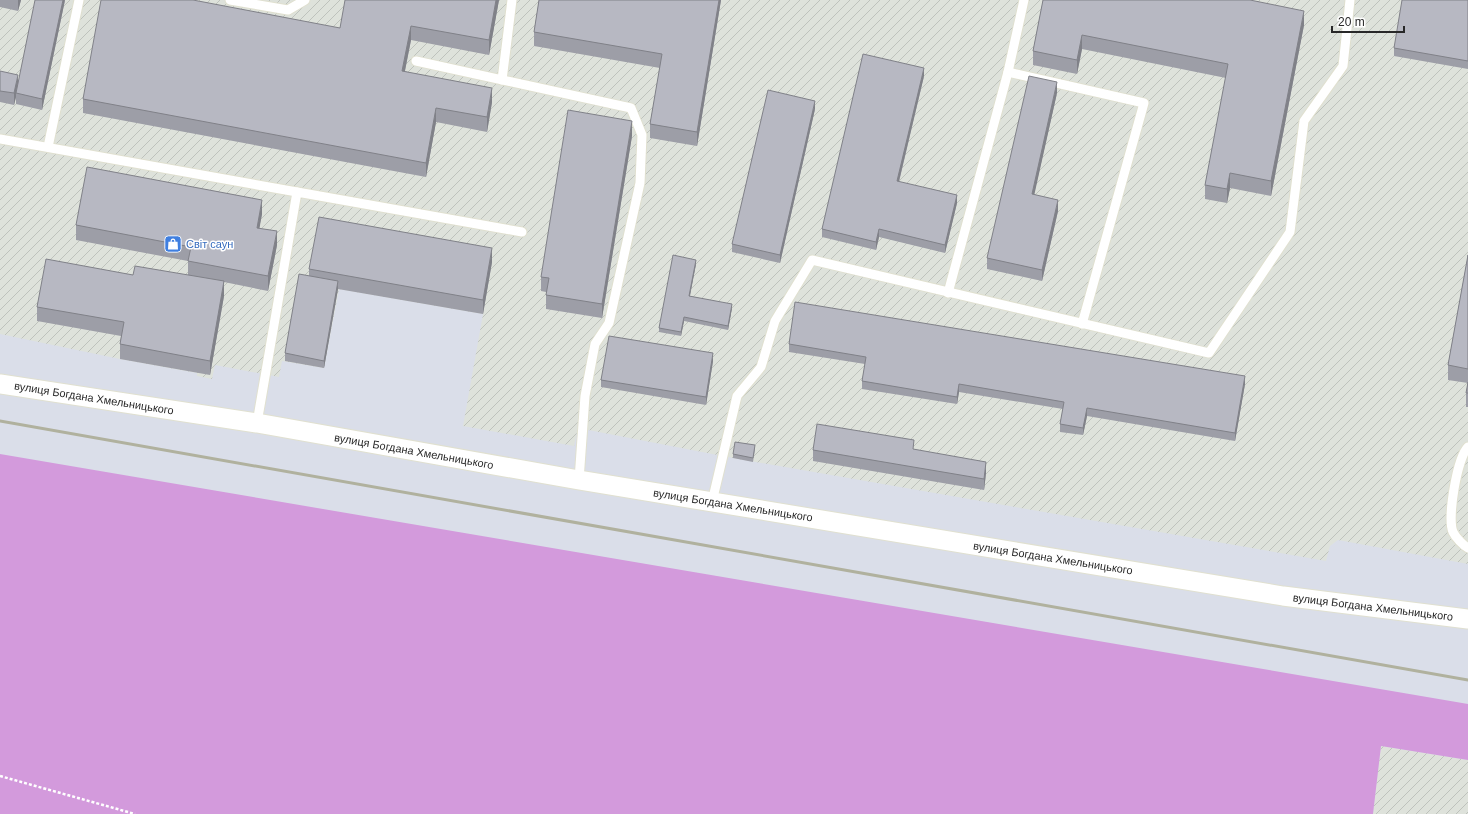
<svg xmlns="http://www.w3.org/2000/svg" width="1468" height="814" font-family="Arial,sans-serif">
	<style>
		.industrial { fill: url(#industrial-furrows) }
		.garden { fill: #d39adc }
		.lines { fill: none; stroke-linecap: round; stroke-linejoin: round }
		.lane-casing { stroke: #e0e0d0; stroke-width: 11 }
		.street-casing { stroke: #e0e0d0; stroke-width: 21 }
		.path { stroke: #fff; stroke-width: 2.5; stroke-dasharray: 3 2; stroke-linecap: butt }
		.lane { stroke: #fff; stroke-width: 9 }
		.street { stroke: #fff; stroke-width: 19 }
		.rail { stroke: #b0b19e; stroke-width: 3 }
		.wall { fill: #9d9ea7 }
		.shaded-wall { fill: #808188 }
		.building { fill: #b7b8c2; stroke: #808188 }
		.labels { text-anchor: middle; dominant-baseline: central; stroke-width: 3; stroke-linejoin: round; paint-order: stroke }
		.shop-label { font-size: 11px; fill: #366cbe; stroke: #fff; text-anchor: start }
		.street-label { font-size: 11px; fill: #282828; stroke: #fff }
	</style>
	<defs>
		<pattern id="industrial-furrows" width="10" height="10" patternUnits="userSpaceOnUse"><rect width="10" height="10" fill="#dee2db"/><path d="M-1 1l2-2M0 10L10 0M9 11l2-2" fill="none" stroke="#bec2bc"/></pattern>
	</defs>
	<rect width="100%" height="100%" fill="#dadee9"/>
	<g class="industrial">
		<polygon points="0,0 1468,0 1468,564 1338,540 1330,546 1326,561 733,458 578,428 574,446 463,426 483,314 339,289 324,368 282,361 279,377 215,365 212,379 197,376 197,373 120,359 0,334"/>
		<polygon points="1381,746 1468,760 1468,814 1373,814"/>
	</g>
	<polygon class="garden" points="0,454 1468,704 1468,760 1381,746 1373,814 0,814"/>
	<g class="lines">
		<defs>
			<g id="lane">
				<polyline points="230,0 288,10 305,0"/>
				<polyline points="416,61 631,108 642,135 640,183 609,323 595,344 585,396 579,480"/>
				<polyline points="1008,72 1144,103 1082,324"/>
				<polyline points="502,80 512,0"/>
				<polyline points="0,139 297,192"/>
				<polyline points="48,147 79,0"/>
				<polyline points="948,293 1008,72 1024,0"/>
				<polyline points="257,423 297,192 522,232"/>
				<path d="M1468 447C1457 458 1447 518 1453 532 1456 538 1463 545 1468 548"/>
				<polyline points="712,502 737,396 761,367 775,321 812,260 1209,353 1290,232 1304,121 1343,66 1350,0"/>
			</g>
			<polyline id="street" points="0,384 257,423 579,480 1283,596 1468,619"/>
		</defs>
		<use href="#lane" class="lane-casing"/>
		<use href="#street" class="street-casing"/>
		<polyline class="path" points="0,776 135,814"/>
		<use href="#lane" class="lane"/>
		<use href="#street" class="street"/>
		<polyline class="rail" points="0,421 1468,680"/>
	</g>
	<g class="wall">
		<polygon points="0,0 21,0 18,11 0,7"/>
		<polygon points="65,0 42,110 16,104 16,97 14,105 0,102 0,71 18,82"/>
		<polygon points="499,0 489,55 411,40 405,71 492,102 487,132 436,122 426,177 83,113 83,99 340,28"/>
		<polygon points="539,0 721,0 697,146 650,138 650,124 660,68 534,46 534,32"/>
		<polygon points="1043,0 1304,25 1271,196 1230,188 1227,203 1205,199 1205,185 1226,78 1082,49 1077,74 1033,65 1033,51"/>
		<polygon points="1468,0 1468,69 1394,56 1394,48"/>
		<polygon points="924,76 899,182 957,203 945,253 879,237 876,250 822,237 822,229"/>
		<polygon points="1057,93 1034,194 1058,211 1042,281 987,269 987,258"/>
		<polygon points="815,109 780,263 732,252 732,244"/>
		<polygon points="632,136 602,318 546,309 546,292 541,291 541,277"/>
		<polygon points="262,214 259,228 277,245 268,291 224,282 224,296 210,375 120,359 120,344 121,336 37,321 37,307 133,275 188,275 188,261 76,240 76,225"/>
		<polygon points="1468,255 1468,407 1466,407 1466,393 1468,383 1448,380 1448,365"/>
		<polygon points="492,262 483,314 338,289 324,368 285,361 285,353 309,276 309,269"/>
		<polygon points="696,264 690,296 732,308 728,330 684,321 681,336 659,332 659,328"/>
		<polygon points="789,344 1245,384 1235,441 1087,416 1083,435 1060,432 1060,424 1063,409 959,392 957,404 862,389 862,381 865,364 789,352"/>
		<polygon points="713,361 706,405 601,387 601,380"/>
		<polygon points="755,449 753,462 733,458 733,454"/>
		<polygon points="813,450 914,450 986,473 984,490 813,461"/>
	</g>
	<g class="shaded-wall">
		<polygon points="18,0 21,0 18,11"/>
		<polygon points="63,0 65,0 42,110 42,99"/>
		<polygon points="496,0 499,0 489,55 489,40"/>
		<polygon points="719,0 721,0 697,146 697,132"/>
		<polygon points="1304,11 1304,25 1271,196 1271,181"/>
		<polygon points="411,26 411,40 402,85 402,71"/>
		<polygon points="1082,35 1082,49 1077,74 1077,60"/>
		<polygon points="924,68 924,76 897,189 897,181"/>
		<polygon points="18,75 18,86 16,93 16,97 14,105 14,93"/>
		<polygon points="1057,82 1057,93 1032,205 1032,194"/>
		<polygon points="492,88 492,102 487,132 487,117"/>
		<polygon points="815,101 815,109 780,263 780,255"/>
		<polygon points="436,108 436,122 426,177 426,163"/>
		<polygon points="632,121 632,136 602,318 602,304"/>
		<polygon points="1230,173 1230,188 1227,203 1227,189"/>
		<polygon points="957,195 957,203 945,253 945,245"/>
		<polygon points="262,200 262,214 257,242 257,228"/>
		<polygon points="1058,200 1058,211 1042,281 1042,270"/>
		<polygon points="879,229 879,237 876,250 876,242"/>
		<polygon points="277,231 277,245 268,291 268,276"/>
		<polygon points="492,248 492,262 483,314 483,300"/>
		<polygon points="696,260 696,264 689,300 689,296"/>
		<polygon points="224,281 224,296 210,375 210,361"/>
		<polygon points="338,281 338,289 324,368 324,361"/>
		<polygon points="732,304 732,308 728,330 728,326"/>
		<polygon points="684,317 684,321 681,336 681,332"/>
		<polygon points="713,353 713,361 706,405 706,397"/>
		<polygon points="1245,376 1245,384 1235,441 1235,433"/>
		<polygon points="959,384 959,392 957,404 957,397"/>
		<polygon points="1087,408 1087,416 1083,435 1083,428"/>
		<polygon points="986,462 986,473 984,490 984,479"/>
	</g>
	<g class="building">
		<polygon points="35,0 63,0 42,99 16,93"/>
		<polygon points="101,0 193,0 340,28 345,0 496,0 489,40 411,26 402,71 492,88 487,117 436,108 426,163 83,99"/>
		<polygon points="539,0 719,0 697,132 650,124 662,54 534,32"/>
		<polygon points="1043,0 1250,0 1304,11 1271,181 1230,173 1227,189 1205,185 1228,64 1082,35 1077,60 1033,51"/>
		<polygon points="1402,0 1468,0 1468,61 1394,48"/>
		<polygon points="863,54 924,68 897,181 957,195 945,245 879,229 876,242 822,229"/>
		<polygon points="0,71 18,75 14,93 0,91"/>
		<polygon points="1029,76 1057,82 1032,194 1058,200 1042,270 987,258"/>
		<polygon points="768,90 815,101 780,255 732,244"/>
		<polygon points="568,110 632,121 602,304 546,295 549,278 541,277"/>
		<polygon points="87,167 262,200 257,228 277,231 268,276 188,261 191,247 76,225"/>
		<polygon points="319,217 492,248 483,300 309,269"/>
		<polygon points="673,255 696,260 689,296 732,304 728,326 684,317 681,332 659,328"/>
		<polygon points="1468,255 1468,369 1448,365"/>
		<polygon points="46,259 133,275 135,266 224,281 210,361 120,344 124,322 37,307"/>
		<polygon points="299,274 338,281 324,361 285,353"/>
		<polygon points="795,302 1245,376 1235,433 1087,408 1083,428 1060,424 1064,402 959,384 957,397 862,381 866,357 789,344"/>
		<polygon points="609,336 713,353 706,397 601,380"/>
		<polygon points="1468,382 1468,393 1466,393"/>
		<polygon points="817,424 914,440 913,449 986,462 984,479 813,450"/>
		<polygon points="735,442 755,445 753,458 733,454"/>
	</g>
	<defs>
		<symbol id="shop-square" viewBox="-11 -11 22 22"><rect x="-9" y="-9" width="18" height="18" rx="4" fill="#3f7fe0" stroke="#fff"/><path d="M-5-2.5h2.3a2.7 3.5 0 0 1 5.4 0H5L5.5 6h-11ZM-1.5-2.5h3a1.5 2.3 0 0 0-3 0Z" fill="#fff"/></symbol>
	</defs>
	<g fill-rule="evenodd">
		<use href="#shop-square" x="163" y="234" width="20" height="20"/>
	</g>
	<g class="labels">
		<g class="shop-label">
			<text x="186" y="244">Світ саун</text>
		</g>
		<g class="street-label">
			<text transform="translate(94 398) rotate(9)">вулиця Богдана Хмельницького</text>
			<text transform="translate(414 451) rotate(10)">вулиця Богдана Хмельницького</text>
			<text transform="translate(733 505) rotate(9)">вулиця Богдана Хмельницького</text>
			<text transform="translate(1053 558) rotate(9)">вулиця Богдана Хмельницького</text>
			<text transform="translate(1373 607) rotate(7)">вулиця Богдана Хмельницького</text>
		</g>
	</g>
	<path d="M1332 26v6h72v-6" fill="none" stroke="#282828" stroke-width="2"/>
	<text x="1338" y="26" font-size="12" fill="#282828" stroke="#ffffff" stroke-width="3" paint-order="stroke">20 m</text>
</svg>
